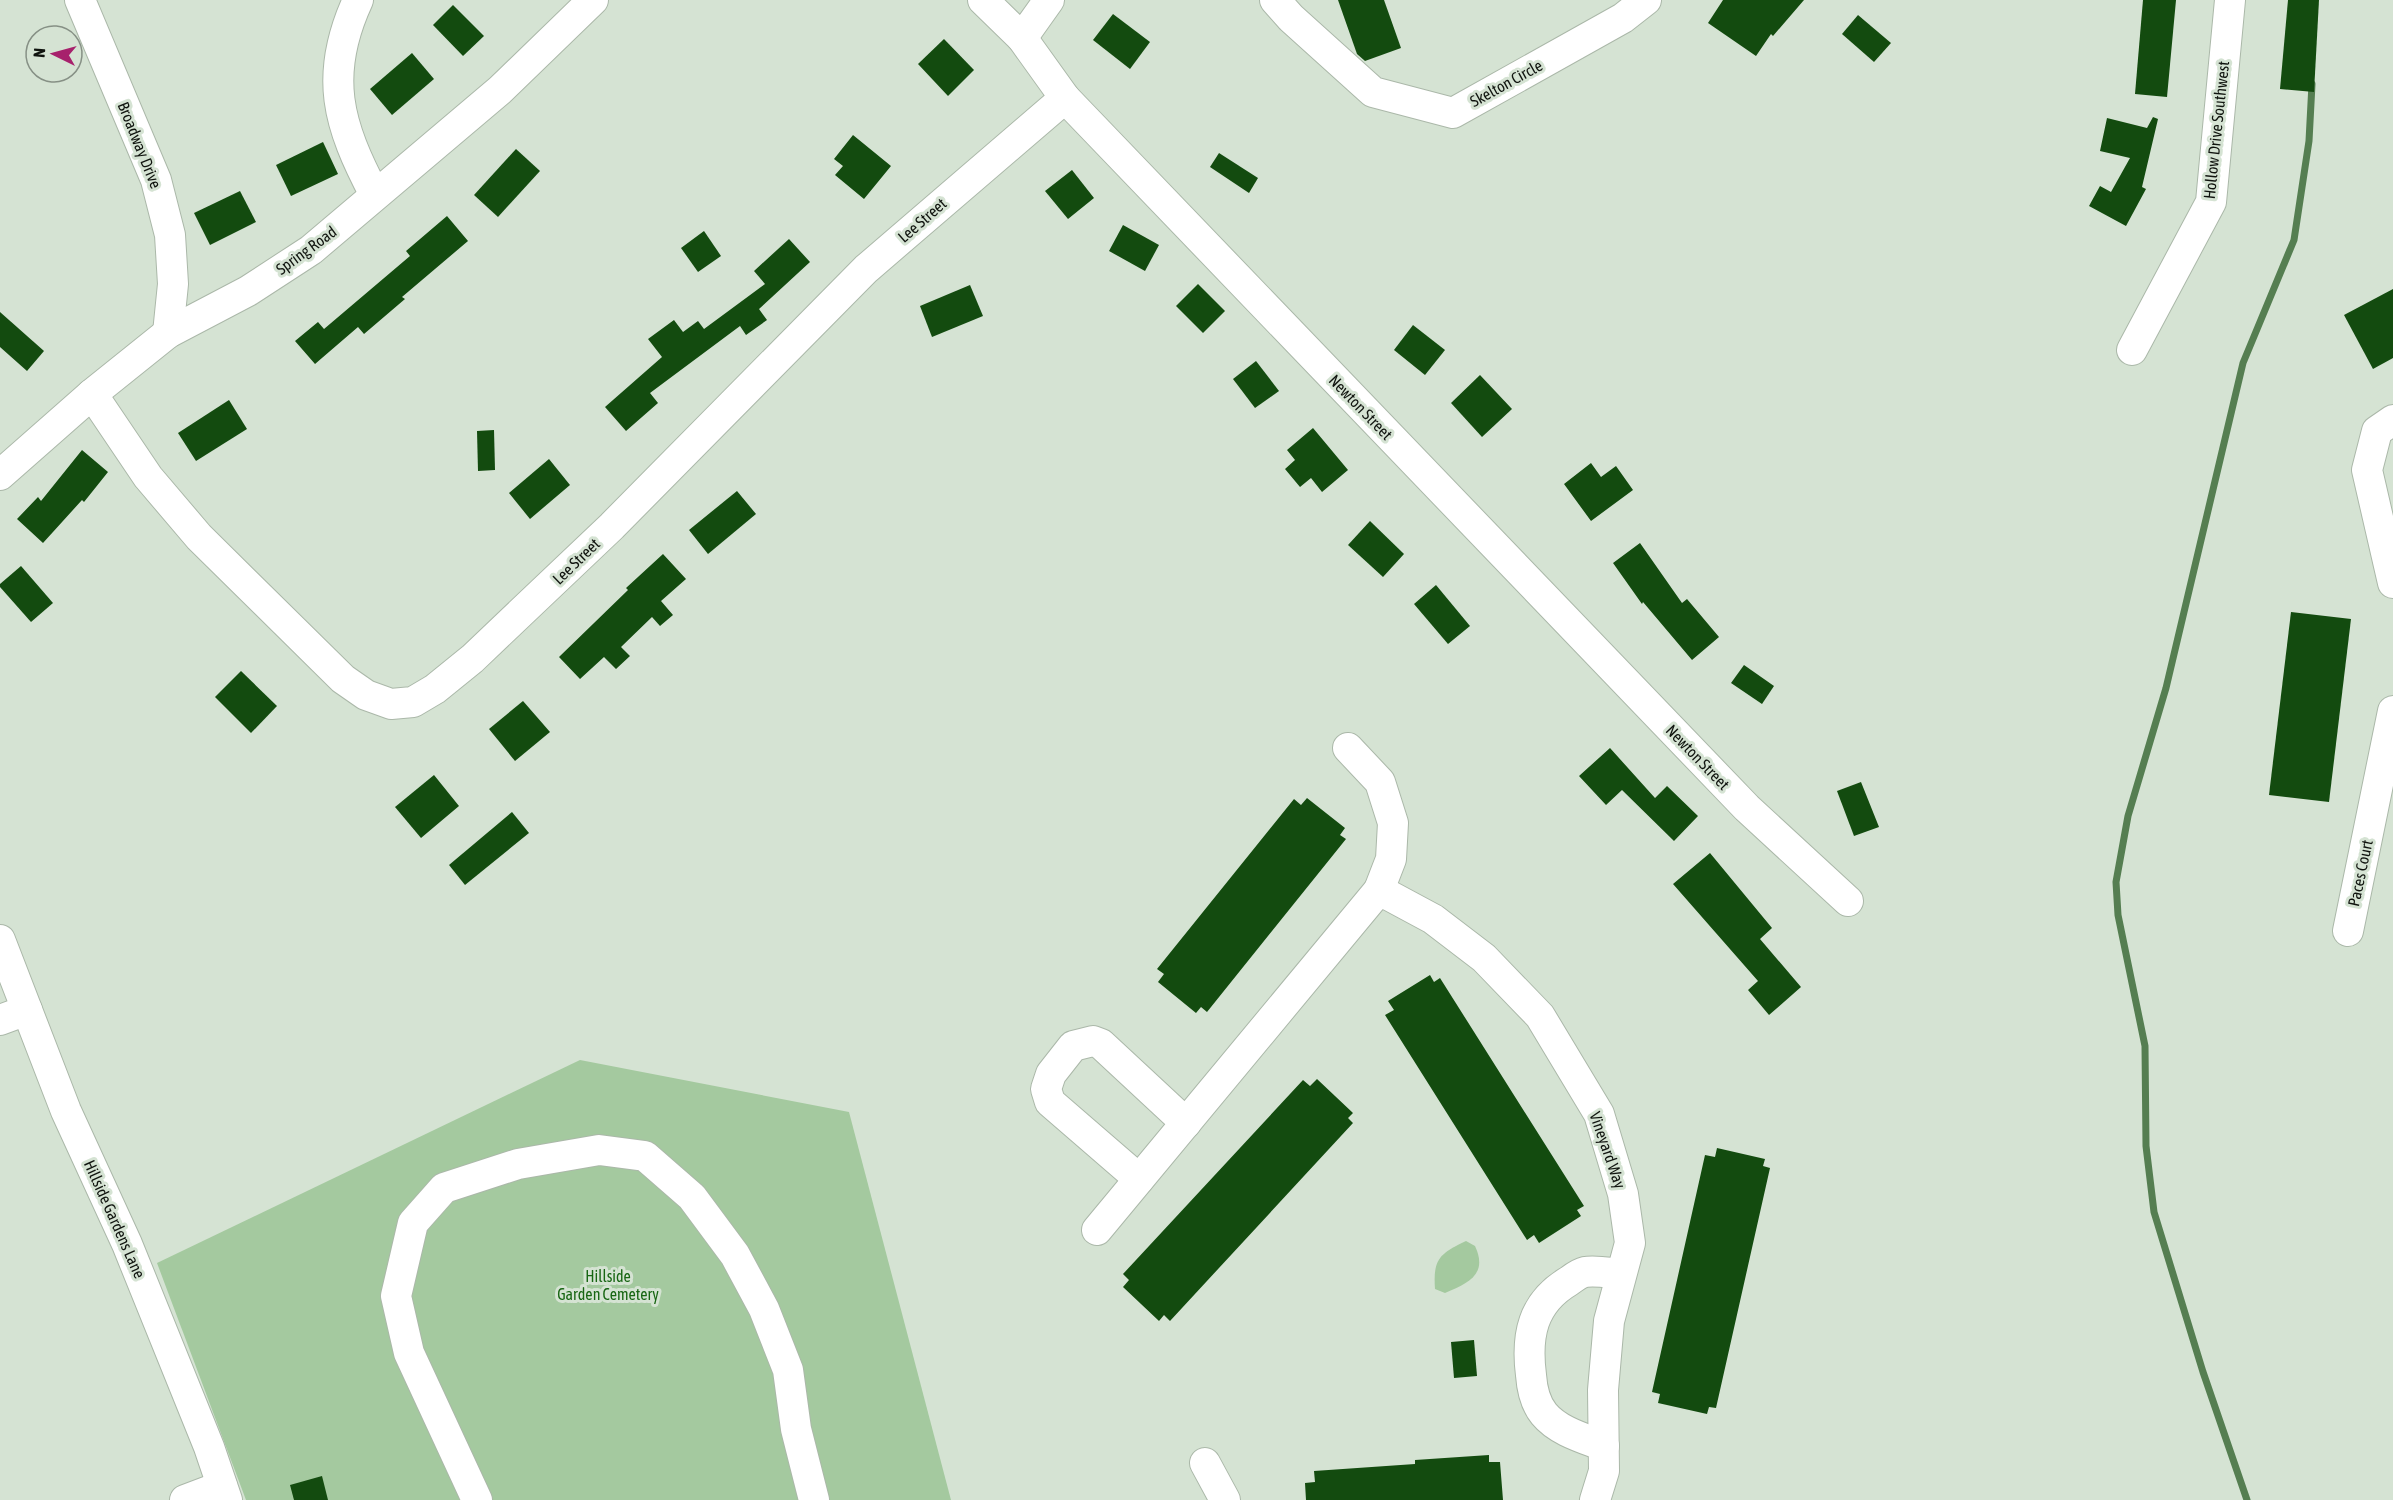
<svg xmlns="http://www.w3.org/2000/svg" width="2393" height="1500" font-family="'Asap Condensed',sans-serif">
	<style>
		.green { fill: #a4c99f }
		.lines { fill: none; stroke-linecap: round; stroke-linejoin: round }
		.stream { stroke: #557e51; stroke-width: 7 }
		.building { fill: #134b0f }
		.minor-casing { stroke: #abb8a9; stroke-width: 32 }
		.minor { stroke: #fff; stroke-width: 30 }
		.labels { text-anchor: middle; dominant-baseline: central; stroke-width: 6; stroke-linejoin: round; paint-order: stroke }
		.street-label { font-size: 16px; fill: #10140f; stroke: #d5e3d3 }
		.park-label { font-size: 16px; fill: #186613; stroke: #d5e3d3 }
	</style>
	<rect width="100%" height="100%" fill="#d5e3d3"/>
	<g class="green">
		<polygon points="580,1060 849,1112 951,1500 246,1500 157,1263"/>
		<path d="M1466 1241 1475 1246C1488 1274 1469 1283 1445 1293L1435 1289C1433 1259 1439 1254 1466 1241Z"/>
	</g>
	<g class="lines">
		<polyline class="stream" points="2247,1500 2203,1372 2154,1212 2146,1146 2145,1046 2118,915 2116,882 2128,816 2166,688 2243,363 2294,240 2309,141 2312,84"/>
	</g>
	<g class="building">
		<polygon points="1338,0 1384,0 1401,48 1365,61 1357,54"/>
		<polygon points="1723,0 1804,0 1773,36 1771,34 1756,56 1708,23"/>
		<polygon points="2143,0 2176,0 2167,97 2135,94"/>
		<polygon points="2288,0 2319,0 2314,92 2280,89"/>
		<polygon points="453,5 484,36 463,56 433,25"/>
		<polygon points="1113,14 1150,42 1130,69 1093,40"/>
		<polygon points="1858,15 1891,43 1874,62 1842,34"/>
		<polygon points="944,39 974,70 948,96 918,64"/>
		<polygon points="412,53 434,79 392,115 370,89"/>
		<polygon points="2153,117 2158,119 2142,187 2146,189 2126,226 2089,206 2100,186 2111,192 2130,158 2100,151 2107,118 2147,128"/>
		<polygon points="853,135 891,166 864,199 835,175 843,166 834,159"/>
		<polygon points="323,142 338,174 291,196 276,165"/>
		<polygon points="516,149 540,171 498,217 474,195"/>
		<polygon points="1219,153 1258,178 1249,193 1210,167"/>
		<polygon points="1072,170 1094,198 1068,219 1045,191"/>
		<polygon points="240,191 256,222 210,245 194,213"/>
		<polygon points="447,216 468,241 402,297 405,299 364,334 358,327 315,364 295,341 318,322 324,329 410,256 406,251"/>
		<polygon points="1123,225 1159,245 1145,271 1109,251"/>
		<polygon points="704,231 721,256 698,272 681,248"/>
		<polygon points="789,239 810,262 759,309 767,320 746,335 740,326 650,393 658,403 626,431 605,407 662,357 648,339 674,320 683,332 698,321 704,329 765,284 754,271"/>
		<polygon points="1198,284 1225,311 1203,333 1176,306"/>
		<polygon points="970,285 983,316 932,337 920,306"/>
		<polygon points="2393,289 2393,358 2373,369 2344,315"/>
		<polygon points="0,312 44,351 27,371 0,347"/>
		<polygon points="1413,325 1445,350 1425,375 1394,350"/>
		<polygon points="1256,361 1279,391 1255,408 1233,379"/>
		<polygon points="1480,375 1512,409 1482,437 1451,403"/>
		<polygon points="229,400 247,429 196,461 178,433"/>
		<polygon points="1313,428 1348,470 1322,492 1311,478 1300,487 1285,469 1295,460 1287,450"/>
		<polygon points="494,430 495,470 478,471 477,431"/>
		<polygon points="82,450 108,472 84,502 82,500 43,543 17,519 38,497 41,501"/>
		<polygon points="549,459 570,485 530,519 509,493"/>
		<polygon points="1591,463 1601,477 1616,466 1633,490 1591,521 1564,484"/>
		<polygon points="737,491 756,514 708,554 689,530"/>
		<polygon points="1370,521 1404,554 1383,577 1348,545"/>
		<polygon points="1640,543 1682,603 1687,599 1719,637 1692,660 1643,602 1642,604 1613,563"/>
		<polygon points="663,554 686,579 661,601 673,615 660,626 652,617 621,647 630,656 616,669 604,657 580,679 559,657 628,590 626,588"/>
		<polygon points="21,566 53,603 31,622 0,587 0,584"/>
		<polygon points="1436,585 1470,626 1448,644 1414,604"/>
		<polygon points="2291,612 2351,619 2329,802 2269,795"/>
		<polygon points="1744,665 1774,686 1762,704 1731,683"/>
		<polygon points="241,671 277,706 251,733 215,697"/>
		<polygon points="523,701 550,732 515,761 489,729"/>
		<polygon points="1610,748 1655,798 1667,786 1698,816 1674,841 1622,790 1606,805 1579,776"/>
		<polygon points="434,775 459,806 421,838 395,807"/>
		<polygon points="1861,782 1879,827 1854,836 1837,791"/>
		<polygon points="1307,798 1345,828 1340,835 1346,839 1207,1012 1201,1007 1196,1013 1158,982 1164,974 1157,969 1294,799 1301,805"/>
		<polygon points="512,812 529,833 465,885 449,865"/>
		<polygon points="1710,853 1772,928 1760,939 1801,987 1769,1015 1748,990 1758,981 1673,884"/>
		<polygon points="1430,975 1434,982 1440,978 1584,1206 1577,1210 1581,1216 1539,1243 1534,1235 1527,1240 1385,1015 1394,1010 1388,1001"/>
		<polygon points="1317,1079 1353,1113 1348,1118 1353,1123 1170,1321 1164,1315 1159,1321 1123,1287 1129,1280 1123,1274 1303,1080 1310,1086"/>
		<polygon points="1717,1148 1765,1159 1763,1166 1770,1168 1716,1408 1709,1407 1707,1414 1658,1403 1660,1394 1652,1392 1705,1155 1715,1157"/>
		<polygon points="1474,1340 1477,1376 1454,1378 1451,1342"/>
		<polygon points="1489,1455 1489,1462 1500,1462 1503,1500 1306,1500 1305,1483 1315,1482 1314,1471 1415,1464 1415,1460"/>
		<polygon points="322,1476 328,1500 294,1500 290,1485"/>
	</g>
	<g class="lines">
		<defs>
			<g id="minor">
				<polyline points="80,0 156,180 170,235 173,284 168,333"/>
				<path d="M358 0C323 76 338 125 375 195"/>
				<polyline points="983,0 1022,38 1065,98 1747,808 1848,901"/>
				<polyline points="1275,0 1291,18 1373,92 1453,113 1623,18 1646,0"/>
				<polyline points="1022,38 1049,0"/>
				<polyline points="2132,350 2211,202 2230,0"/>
				<polyline points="92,394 148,477 199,537 343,679 366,695 391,704 413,702 435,689 472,659 612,526 866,269 1065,98"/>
				<polyline points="2393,420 2377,431 2367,470 2393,583"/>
				<polyline points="0,475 92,394 168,333 248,291 311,250 500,90 593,0"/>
				<polyline points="1348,748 1380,782 1393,823 1391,859 1379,890"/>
				<polyline points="2348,931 2393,711"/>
				<polyline points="0,940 66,1111 127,1244 209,1447 227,1500"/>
				<polyline points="0,1020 27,1010"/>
				<polyline points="1139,1179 1050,1102 1046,1089 1051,1074 1073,1046 1093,1041 1101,1044 1186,1123"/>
				<polyline points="1097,1230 1379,890 1433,919 1484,958 1540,1016 1599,1114 1623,1194 1630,1243 1609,1321 1603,1390 1604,1471 1595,1500"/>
				<path d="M1604 1446C1583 1438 1558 1431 1544 1414 1535 1403 1532 1389 1531 1375 1526 1336 1532 1303 1569 1281 1573 1278 1580 1273 1585 1272 1595 1270 1610 1273 1621 1274"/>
				<polyline points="1205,1463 1225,1500"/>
				<polyline points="185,1500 222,1486"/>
				<polyline points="477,1500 409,1353 396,1296 413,1223 444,1188 518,1164 599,1150 645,1156 692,1197 735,1255 764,1309 788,1370 796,1429 814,1500"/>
			</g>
		</defs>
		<use href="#minor" class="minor-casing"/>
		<use href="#minor" class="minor"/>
	</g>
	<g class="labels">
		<g class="street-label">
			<text transform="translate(1506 83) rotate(-29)">Skelton Circle</text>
			<text transform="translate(2216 130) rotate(-84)">Hollow Drive Southwest</text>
			<text transform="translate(140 145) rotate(68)">Broadway Drive</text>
			<text transform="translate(922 220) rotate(-41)">Lee Street</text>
			<text transform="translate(306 250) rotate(-36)">Spring Road</text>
			<text transform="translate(1361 407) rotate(46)">Newton Street</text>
			<text transform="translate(576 561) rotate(-44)">Lee Street</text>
			<text transform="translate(1698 757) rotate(46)">Newton Street</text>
			<text transform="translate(2360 873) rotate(-78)">Paces Court</text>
			<text transform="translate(1608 1150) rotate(71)">Vineyard Way</text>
			<text transform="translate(115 1219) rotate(66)">Hillside Gardens Lane</text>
		</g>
		<g class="park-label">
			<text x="608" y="1276">Hillside<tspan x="608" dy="18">Garden Cemetery</tspan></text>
		</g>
	</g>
	<g transform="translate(54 54) rotate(275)"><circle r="28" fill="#d5e3d3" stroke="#869085" stroke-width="1.5"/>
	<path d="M0-4.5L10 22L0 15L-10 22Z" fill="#a7216c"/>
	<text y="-9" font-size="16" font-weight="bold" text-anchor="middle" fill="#10140f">N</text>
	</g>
</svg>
